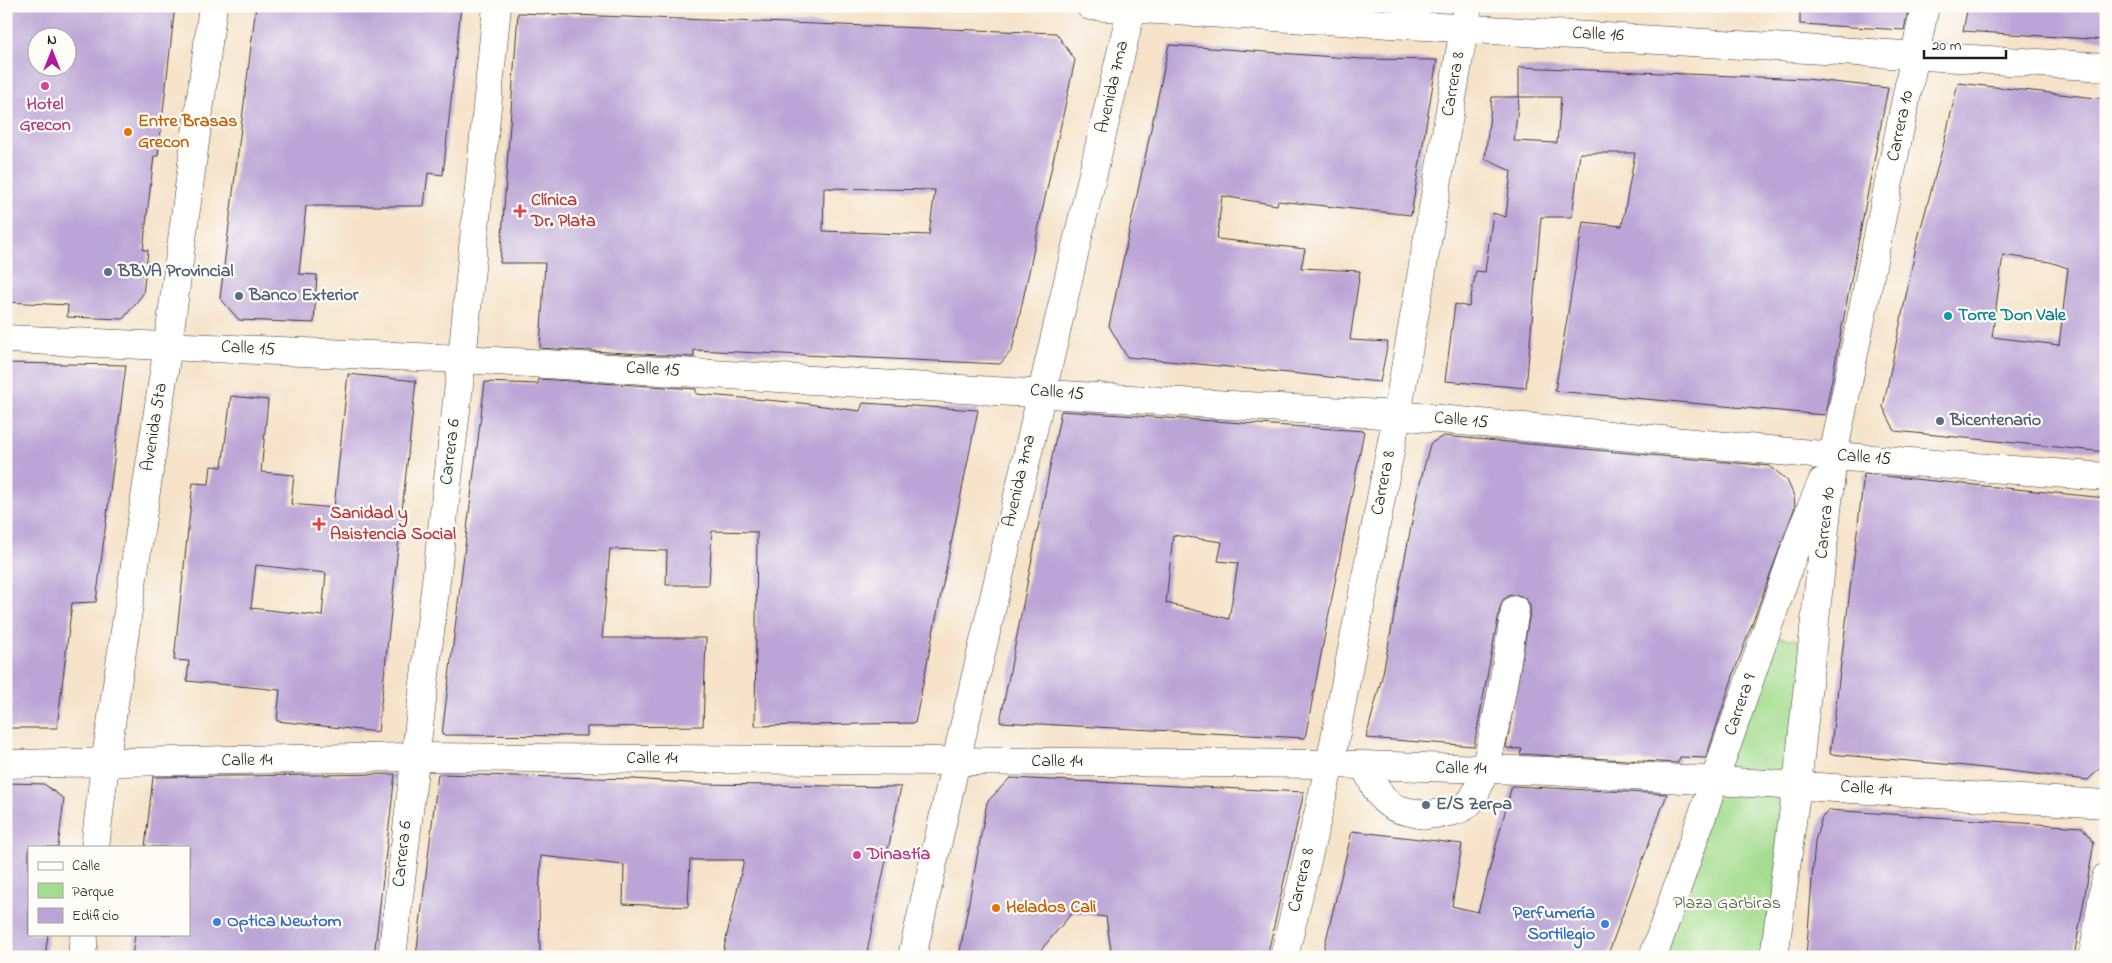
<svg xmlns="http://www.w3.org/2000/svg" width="2112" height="963" font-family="'Indie Flower',sans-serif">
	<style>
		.green { fill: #a4dd8f; stroke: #607c56 }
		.building { fill: #bba5d6; fill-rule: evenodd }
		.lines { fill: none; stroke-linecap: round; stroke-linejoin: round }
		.minor-casing { stroke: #3d3a36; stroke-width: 29 }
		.minor { stroke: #fff; stroke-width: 28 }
		.hotel-dot { fill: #d1479c; stroke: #fdfcf7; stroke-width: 2 }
		.food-dot { fill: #e8710a; stroke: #fdfcf7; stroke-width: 2 }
		.health-dot { fill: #e0444e; stroke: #fdfcf7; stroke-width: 2 }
		.service-dot { fill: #5c6f8a; stroke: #fdfcf7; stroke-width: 2 }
		.culture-dot { fill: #0f9aa8; stroke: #fdfcf7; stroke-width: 2 }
		.shop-dot { fill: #3f7fe0; stroke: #fdfcf7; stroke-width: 2 }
		.labels { text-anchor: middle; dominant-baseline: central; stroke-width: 4.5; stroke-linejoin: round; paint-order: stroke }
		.street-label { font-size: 18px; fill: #1c1c1c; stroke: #fdfcf7 }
		.hotel-label { font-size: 18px; font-weight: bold; fill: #b23c85; stroke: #fdfcf7 }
		.food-label { font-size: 18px; font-weight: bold; fill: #c56008; stroke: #fdfcf7; text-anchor: start }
		.health-label { font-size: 18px; font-weight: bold; fill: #be3a42; stroke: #fdfcf7; text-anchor: start }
		.service-label { font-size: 18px; font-weight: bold; fill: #4e5e75; stroke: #fdfcf7; text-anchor: start }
		.culture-label { font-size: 18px; font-weight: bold; fill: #0d838f; stroke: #fdfcf7; text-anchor: start }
		.park-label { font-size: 18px; fill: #4c6044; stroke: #fdfcf7 }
		.shop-label { font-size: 18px; font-weight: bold; fill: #366cbe; stroke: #fdfcf7; text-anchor: end }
	</style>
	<rect width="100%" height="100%" fill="#fdfcf7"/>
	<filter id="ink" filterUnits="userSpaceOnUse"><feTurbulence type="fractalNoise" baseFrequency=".02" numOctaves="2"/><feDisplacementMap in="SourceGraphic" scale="10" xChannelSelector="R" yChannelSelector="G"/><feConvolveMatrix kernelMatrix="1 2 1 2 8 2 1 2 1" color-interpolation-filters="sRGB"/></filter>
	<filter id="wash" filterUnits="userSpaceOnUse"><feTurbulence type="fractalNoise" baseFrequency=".0096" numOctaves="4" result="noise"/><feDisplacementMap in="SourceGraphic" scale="20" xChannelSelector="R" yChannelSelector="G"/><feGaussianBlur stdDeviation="1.12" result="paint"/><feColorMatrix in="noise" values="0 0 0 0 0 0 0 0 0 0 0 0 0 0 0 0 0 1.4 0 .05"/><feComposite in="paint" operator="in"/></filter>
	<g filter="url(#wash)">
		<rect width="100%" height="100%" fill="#f5e2c8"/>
		<polygon class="green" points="1765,635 1813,642 1774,957 1653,957"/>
		<g id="blocks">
			<g class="building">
				<path d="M6 6H175L158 156H154L143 250H148L143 294 123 319 67 317 68 305 6 302ZM38 38H68V68H38Z"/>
				<polygon points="256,6 461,6 443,175 428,173 424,206 306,206 299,274 317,275 314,323 239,320 220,298"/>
				<polygon points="1800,6 1909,6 1904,30 1800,24"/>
				<polygon points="1968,6 2106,6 2106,40 1963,31"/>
				<path d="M518 13 1056 33 1075 60 1012 350 1000 364 694 350V357L540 348 545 263H500ZM824 188 935 190 929 235 823 231Z"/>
				<polygon points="1169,45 1362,59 1437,60 1411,215 1278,201 1277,205 1222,196 1217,239 1305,249 1301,268 1360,271 1350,340 1388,342 1380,382 1127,357 1109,326"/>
				<path d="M1519 67 1806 79 1888 88 1825 415 1555 391 1583 222 1622 226 1635 153H1580L1572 217H1541L1526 388 1445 381 1455 304 1469 307 1476 271 1485 272 1493 213 1506 217 1511 171 1485 159 1492 97H1519ZM1519 97H1561L1557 143 1514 141Z"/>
				<path d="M1958 83 2106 99V452L1895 431 1883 407 1917 242 1943 147ZM2003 255 2050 262 2068 268 2059 345 1992 337Z"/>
				<polygon points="6,363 126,365 96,602 72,603 57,728 6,728"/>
				<path d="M348 374 416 381 378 732 277 721 280 690 187 681 189 661 174 660 193 483 209 484 211 466 222 467 231 396 268 400 261 472 294 475 291 504 334 508ZM256 565 326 573 322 616 251 608Z"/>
				<polygon points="538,379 696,389 696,394 801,403 860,411 863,403 978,410 915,723 755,726 757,532 712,531 709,585 666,585 667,551 610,549 602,638 706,638 703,726 587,727 587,736 442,735 485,382 538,384"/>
				<path d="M1061 411 1364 431 1305 738 1000 722ZM1173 535 1222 542 1218 561 1238 563 1229 619 1166 603Z"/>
				<polygon points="1443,436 1770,466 1787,480 1794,496 1795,507 1735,670 1706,758 1680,757 1678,763 1520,754 1522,749 1506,748 1530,612 1530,605 1525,598 1517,595 1510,595 1503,600 1500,608 1474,746 1366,738 1383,673 1417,495 1430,444"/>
				<polygon points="1864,474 2106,498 2106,762 2088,780 1966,766 1830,754"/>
				<polygon points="395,774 374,957 132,957 135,934 189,934 189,847 145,847 153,777"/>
				<polygon points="438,774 634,779 701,784 901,787 866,957 722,957 744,860 690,860 688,907 623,904 624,865 541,856 539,901 540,957 416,957"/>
				<polygon points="1010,778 1304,792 1267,957 1112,957 1106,917 1072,913 1035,957 959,957 987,802"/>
				<polygon points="6,783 44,784 64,799 58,847 29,847 29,934 48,934 45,957 6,957"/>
				<polygon points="1512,786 1667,794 1607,957 1322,957 1352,831 1462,844 1452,906 1478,912"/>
				<polygon points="1830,810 2082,827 2094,843 2074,957 1806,957 1815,841 1822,817"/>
			</g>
		</g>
	</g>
	<g filter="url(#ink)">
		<use href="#blocks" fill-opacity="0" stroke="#3d3a36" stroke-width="1"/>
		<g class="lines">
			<defs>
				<g id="minor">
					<polyline points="1090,6 2106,67"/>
					<polyline points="6,339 462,359 1397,415 1833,456 2106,477"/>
					<polyline points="6,764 414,757 1330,764 1547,771 2106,804"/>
					<path d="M1365 767C1378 791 1380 807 1410 812 1416 813 1422 815 1428 815 1441 813 1458 813 1468 804 1491 784 1509 645 1515 610"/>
					<polyline points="95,847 105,764 168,345 213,6"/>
					<polyline points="82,957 84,934"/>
					<polyline points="392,957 462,359 497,6"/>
					<polyline points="912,957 956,761 1132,6"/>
					<polyline points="1284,957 1330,764 1397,415 1468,6"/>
					<polyline points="1653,957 1801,532 1822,482"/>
					<polyline points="1774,957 1797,785 1833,456 1925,6"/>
					<polyline points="2093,957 2106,877"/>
				</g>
			</defs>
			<use href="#minor" class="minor-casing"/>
			<use href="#minor" class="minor"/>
		</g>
	</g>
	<g class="hotel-dot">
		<circle cx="45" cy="86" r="5"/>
		<circle cx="857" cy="855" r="5"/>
	</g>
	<g class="food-dot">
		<circle cx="128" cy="132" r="5"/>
		<circle cx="996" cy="908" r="5"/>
	</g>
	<g class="health-dot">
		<path d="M517.5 203.5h5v5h5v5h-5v5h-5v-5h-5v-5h5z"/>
		<path d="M316.5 516.5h5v5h5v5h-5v5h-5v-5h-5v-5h5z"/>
	</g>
	<g class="service-dot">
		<circle cx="108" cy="272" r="5"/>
		<circle cx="239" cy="296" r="5"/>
		<circle cx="1940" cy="421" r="5"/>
		<circle cx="1426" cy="805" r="5"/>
	</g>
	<circle class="culture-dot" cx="1948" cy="316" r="5"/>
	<g class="shop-dot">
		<circle cx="217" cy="922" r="5"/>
		<circle cx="1605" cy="924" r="5"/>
	</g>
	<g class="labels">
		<g class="street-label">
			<text transform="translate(1598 35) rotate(3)">Calle 16</text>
			<text transform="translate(1454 84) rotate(-80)">Carrera 8</text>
			<text transform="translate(1113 87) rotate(-77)">Avenida 7ma</text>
			<text transform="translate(1901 126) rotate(-78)">Carrera 10</text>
			<text transform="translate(248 349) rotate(3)">Calle 15</text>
			<text transform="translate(653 370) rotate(3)">Calle 15</text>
			<text transform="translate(1057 393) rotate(4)">Calle 15</text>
			<text transform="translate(1461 421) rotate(5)">Calle 15</text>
			<text transform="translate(155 427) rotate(-81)">Avenida 5ta</text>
			<text transform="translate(451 452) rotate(-83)">Carrera 6</text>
			<text transform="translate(1864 458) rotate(4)">Calle 15</text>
			<text transform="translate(1020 481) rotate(-77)">Avenida 7ma</text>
			<text transform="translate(1384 483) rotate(-79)">Carrera 8</text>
			<text transform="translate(1826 523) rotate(-84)">Carrera 10</text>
			<text transform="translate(1741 705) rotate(-71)">Carrera 9</text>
			<text x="652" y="759">Calle 14</text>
			<text transform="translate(247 761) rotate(-1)">Calle 14</text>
			<text x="1057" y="762">Calle 14</text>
			<text transform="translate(1461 769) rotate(1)">Calle 14</text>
			<text transform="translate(1866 789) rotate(4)">Calle 14</text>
			<text transform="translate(403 854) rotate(-84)">Carrera 6</text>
			<text transform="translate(1302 880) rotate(-77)">Carrera 8</text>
		</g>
		<g class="hotel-label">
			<text x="45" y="105">Hotel<tspan x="45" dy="21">Grecon</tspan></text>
			<text x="867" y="855" text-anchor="start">Dinastía</text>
		</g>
		<g class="food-label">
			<text x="138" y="122">Entre Brasas<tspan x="138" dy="21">Grecon</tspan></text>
			<text x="1006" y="908">Helados Cali</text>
		</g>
		<g class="health-label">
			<text x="531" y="201">Clínica<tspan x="531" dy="21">Dr. Plata</tspan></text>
			<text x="330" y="514">Sanidad y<tspan x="330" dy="21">Asistencia Social</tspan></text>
		</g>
		<g class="service-label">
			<text x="118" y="272">BBVA Provincial</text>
			<text x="249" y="296">Banco Exterior</text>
			<text x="1950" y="421">Bicentenario</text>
			<text x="1436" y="805">E/S Zerpa</text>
		</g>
		<g class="culture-label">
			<text x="1958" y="316">Torre Don Vale</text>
		</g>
		<g class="park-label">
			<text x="1727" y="904">Plaza Garbiras</text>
		</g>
		<g class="shop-label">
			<text x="1595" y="914">Perfumería<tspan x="1595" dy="21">Sortilegio</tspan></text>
			<text x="227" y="922" text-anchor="start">Optica Newtom</text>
		</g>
	</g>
	<rect width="2112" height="963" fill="none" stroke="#fdfcf7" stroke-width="25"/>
	<rect x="28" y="846" width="162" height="90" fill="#fdfcf7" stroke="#a3a29f"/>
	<rect x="38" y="862" width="25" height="8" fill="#ffffff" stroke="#a3a29f"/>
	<text x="72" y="870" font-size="15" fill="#1c1c1c">Calle</text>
	<rect x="38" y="883" width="25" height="15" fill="#a4dd8f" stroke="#a3a29f"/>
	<text x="72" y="896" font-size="15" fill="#1c1c1c">Parque</text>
	<rect x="38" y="908" width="25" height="15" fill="#bba5d6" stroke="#a3a29f"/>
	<text x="72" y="920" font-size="15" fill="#1c1c1c">Edificio</text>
	<g transform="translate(52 52)"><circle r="24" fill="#fdfcf7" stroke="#a3a29f"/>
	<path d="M0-4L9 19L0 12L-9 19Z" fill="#b5179e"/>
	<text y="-8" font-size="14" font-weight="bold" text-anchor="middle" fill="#1c1c1c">N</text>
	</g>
	<path d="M1924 50v8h82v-8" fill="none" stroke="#1c1c1c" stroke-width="2.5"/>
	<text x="1932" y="50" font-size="15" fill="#1c1c1c" stroke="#fdfcf7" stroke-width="4" paint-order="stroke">20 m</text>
</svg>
